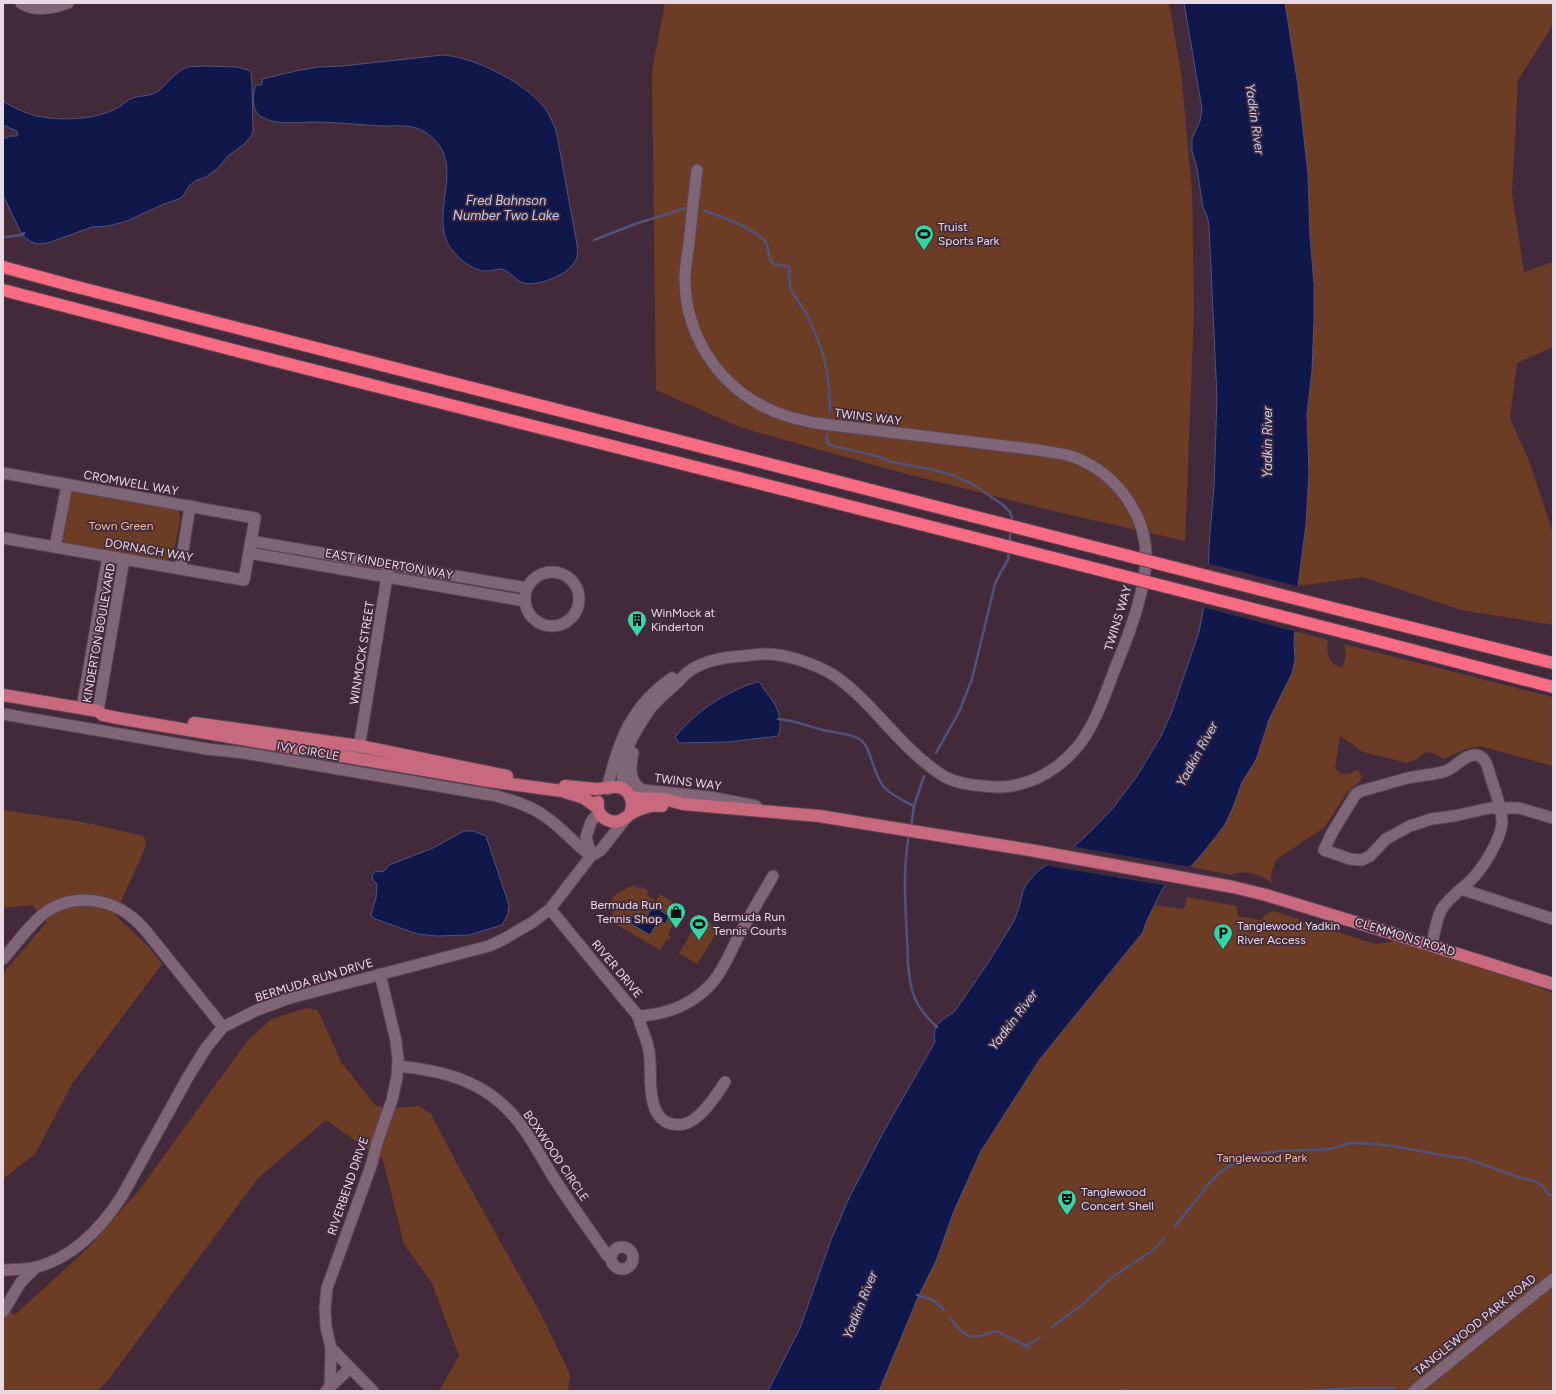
<svg xmlns="http://www.w3.org/2000/svg" width="1556" height="1394" font-family="Figtree,sans-serif">
	<style>
		.green { fill: #6d3c24 }
		.water { fill: #10184b; stroke: #515279 }
		.pier { fill: #422a3b }
		.lines { fill: none; stroke-linecap: round; stroke-linejoin: round }
		.stream { stroke: #515279; stroke-width: 2.5 }
		.minor-casing { stroke: #5a4654; stroke-width: 13 }
		.major-casing { stroke: #5a4654; stroke-width: 14 }
		.highway-casing { stroke: #5a4654; stroke-width: 14 }
		.minor { stroke: #806577; stroke-width: 11 }
		.major { stroke: #c9697e; stroke-width: 12 }
		.highway { stroke: #f96b82; stroke-width: 12 }
		.highway-bridge-casing { stroke: #5a4654; stroke-width: 14; stroke-linecap: butt }
		.highway-bridge { stroke: #f96b82; stroke-width: 12 }
		.labels { text-anchor: middle; dominant-baseline: central; stroke-width: 3.5; stroke-linejoin: round; paint-order: stroke }
		.poi-label { font-size: 12px; fill: #e9d9e3; stroke: #422a3b; text-anchor: start }
		.street-label { font-size: 12px; fill: #e9d9e3; stroke: #422a3b }
		.park-label { font-size: 12px; fill: #f3bba0; stroke: #422a3b }
		.water-label { font-size: 13px; font-style: italic; fill: #c3cff2; stroke: #422a3b }
	</style>
	<rect width="100%" height="100%" fill="#422a3b"/>
	<g class="green">
		<polygon points="665,3 1169,3 1181,72 1192,191 1194,311 1185,541 1062,513 895,471 742,428 656,390 652,70"/>
		<polygon points="1285,3 1553,3 1553,19 1551,28 1518,80 1512,194 1524,272 1553,262 1553,347 1517,363 1510,418 1529,461 1552,530 1553,625 1461,610 1363,577 1298,586 1306,524 1309,473 1307,414 1312,371 1314,319 1314,284 1310,236 1308,174 1298,85"/>
		<polygon points="74,491 177,509 179,512 180,519 174,552 170,558 164,561 67,545 62,539 61,536 71,493"/>
		<path d="M1295 631 1328 640C1325 651 1329 666 1342 667 1346 658 1347 654 1344 644L1553 697V766L1480 746 1466 749 1444 759 1433 753 1426 752 1415 760 1407 763 1363 752 1340 736 1335 768 1341 774 1350 773 1358 770 1362 777 1358 783 1346 794 1325 827 1277 859 1271 873 1272 883C1262 875 1244 868 1232 875L1191 867 1203 853 1232 810 1242 782 1256 760 1269 720 1292 673 1295 660Z"/>
		<polygon points="3,810 83,822 144,836 146,846 115,915 147,945 162,964 72,1084 35,1154 3,1179 3,973 47,922 32,905 3,908"/>
		<path d="M634 885 641 889 642 887 649 891 647 895 656 901 660 894 675 904 673 908 680 912 668 934 671 937 669 940 667 939 660 950 612 922 611 919 613 911 612 898C616 893 628 887 634 885Z"/>
		<path d="M1187 897 1237 906V916L1261 920 1266 914 1274 911 1375 944 1413 939 1553 993V1391H879L919 1295 936 1261 954 1211 981 1151 1040 1059 1138 939C1145 928 1149 916 1155 905L1184 909Z"/>
		<polygon points="701,917 719,929 697,964 679,953"/>
		<polygon points="306,1008 318,1010 341,1062 376,1106 396,1108 419,1106 431,1114 457,1164 543,1318 570,1374 568,1391 439,1391 459,1356 432,1283 404,1244 383,1160 326,1120 258,1178 109,1379 98,1391 3,1391 3,1307 15,1315 92,1244 140,1189 248,1040 272,1019"/>
	</g>
	<g class="water">
		<polygon points="1184,3 1285,3 1298,85 1308,174 1310,236 1314,284 1314,319 1312,371 1307,414 1309,473 1306,524 1297,594 1294,642 1295,660 1292,673 1269,720 1256,760 1242,782 1232,810 1224,826 1203,853 1191,866 1163,888 1147,920 1143,932 1040,1059 981,1151 954,1211 936,1261 919,1295 879,1391 768,1391 800,1328 831,1240 850,1196 884,1131 935,1042 934,1034 936,1026 942,1020 954,1012 962,1001 988,963 1014,921 1019,907 1023,891 1027,883 1039,870 1071,849 1086,836 1113,808 1137,776 1161,736 1171,714 1199,632 1208,585 1209,546 1214,487 1217,397 1209,226 1207,216 1203,208 1197,168 1192,151 1192,139 1200,121 1202,109"/>
		<path d="M443 55C475 57 531 85 548 113 551 118 553 124 556 130L577 244C578 252 578 258 573 264 566 275 537 287 524 283 515 281 511 271 501 269 497 269 491 271 486 271 472 271 455 256 448 244 430 206 469 161 425 132 413 124 397 126 383 126 360 125 337 122 314 122 296 122 276 126 260 116 252 111 252 93 256 85H262V79L300 70 319 67 343 66Z"/>
		<path d="M203 66 237 67 251 71 252 85 253 131 252 135 244 144 228 156 218 168 206 177 195 181 189 186 183 196 179 199 164 204 127 221 108 226 92 227 48 243 38 244 31 242 22 235 3 195V139L10 136H17L18 134 17 131 3 125V101C14 108 25 113 37 116 59 121 95 120 115 109 121 107 125 102 130 99 139 95 148 97 157 92 167 85 175 71 188 67 193 66 198 67 203 66Z"/>
		<path d="M756 682H759L761 684C763 690 769 695 772 700 779 709 783 726 778 736L728 742 679 743 675 737C697 711 723 693 756 682Z"/>
		<polygon points="464,831 473,831 486,836 509,905 508,914 502,925 469,935 437,936 417,934 373,918 371,915 376,898 377,884 373,880 372,875 376,871 383,872 389,865 433,848"/>
		<polygon points="653,906 669,916 665,924 659,920 650,935 630,923 632,917 637,912 646,918"/>
	</g>
	<g class="pier">
		<polygon points="1206,563 1300,587 1297,632 1202,607 1206,585"/>
		<polygon points="1070,846 1179,865 1193,867 1168,886 1043,865"/>
	</g>
	<g class="lines">
		<g class="stream">
			<path d="M704 211C724 217 746 225 763 239 771 246 766 258 774 264 779 266 784 265 789 267 790 275 789 282 791 289 793 295 803 307 807 315 824 350 830 373 830 412"/>
			<polyline points="5,237 22,235 24,233"/>
			<polyline points="594,240 635,224 686,208"/>
			<polyline points="827,434 827,442 829,445 877,456 892,462 934,470 953,475 974,485 1003,505 1010,512 1012,518 1011,523"/>
			<polyline points="1009,543 1011,530"/>
			<path d="M778 719C794 720 807 726 823 730 835 733 850 733 861 740 871 747 873 775 884 787 892 796 904 801 914 806"/>
			<polyline points="936,753 959,712 972,679 995,584 999,575 1008,560 1009,550"/>
			<polyline points="911,827 914,806 924,776"/>
			<path d="M909 834C903 867 905 903 907 938 908 956 907 975 913 993 917 1007 926 1017 937 1027"/>
			<path d="M1175 1226 1203 1192 1204 1189C1209 1183 1215 1177 1221 1172 1252 1146 1293 1152 1330 1149 1338 1148 1345 1143 1353 1143 1389 1143 1425 1153 1460 1158L1462 1157 1521 1178 1535 1181 1543 1186 1548 1194 1553 1196"/>
			<polyline points="917,1295 933,1300 944,1310"/>
			<path d="M950 1318C968 1340 969 1340 996 1331L1030 1348"/>
			<polyline points="1052,1327 1083,1304 1112,1277 1152,1251 1164,1239"/>
			<polyline points="1025,1346 1040,1338"/>
			<polyline points="1122,1390 1126,1391"/>
			<polyline points="1305,1391 1352,1388 1394,1388"/>
		</g>
		<defs>
			<g id="minor">
				<path d="M21 3C35 13 54 8 68 3"/>
				<polyline points="3,473 255,518 244,580 3,538"/>
				<polyline points="251,541 527,588"/>
				<polyline points="55,547 67,485"/>
				<polyline points="249,553 525,601"/>
				<polyline points="180,569 190,506"/>
				<circle cx="552" cy="599" r="27"/>
				<polyline points="82,708 108,556"/>
				<polyline points="98,711 124,559"/>
				<path d="M3 714 207 749 244 753 497 796C513 801 529 805 543 815 561 826 574 844 591 856"/>
				<polyline points="316,746 355,751 357,751 359,748 388,571"/>
				<path d="M633 753C630 767 628 782 643 790L710 797 756 806"/>
				<path d="M607 789C618 742 631 706 672 678"/>
				<path d="M624 789C617 759 634 732 650 709 658 699 668 691 678 682 681 679 684 675 688 672 703 661 724 657 743 656 751 655 759 654 767 654 787 654 818 665 835 676 868 699 891 734 922 760 929 766 937 772 945 777 957 783 969 785 983 786 993 787 1006 788 1016 785 1047 779 1075 756 1090 728 1101 709 1108 686 1116 666 1129 635 1145 592 1146 559 1147 512 1112 468 1067 455 1058 453 1048 452 1038 450L815 423C797 419 778 415 761 405 715 381 685 331 685 279 685 268 687 256 689 245 691 220 694 195 697 170"/>
				<polyline points="591,856 586,837 591,822 599,812"/>
				<polyline points="1461,889 1553,919"/>
				<path d="M550 909 638 1016C668 1015 697 1003 716 978 725 966 732 949 739 935 750 915 762 895 773 876"/>
				<path d="M1432 945C1434 934 1436 921 1441 910 1448 899 1459 891 1469 882 1482 870 1501 840 1502 822 1502 807 1494 789 1490 775 1488 767 1485 755 1475 755 1464 755 1456 767 1446 771 1434 775 1420 775 1408 778 1392 782 1377 787 1361 791L1355 795 1332 833 1324 850 1350 859 1362 860 1370 856 1386 839 1410 826 1431 819 1454 816 1490 808H1519L1553 818"/>
				<path d="M3 959C16 944 28 927 42 915 69 893 108 897 133 918 138 922 142 927 146 931L223 1027"/>
				<path d="M638 1016C641 1028 647 1039 649 1051 652 1069 648 1089 654 1106 660 1127 683 1130 698 1116 709 1107 717 1094 725 1082"/>
				<path d="M398 1066C449 1071 493 1084 523 1128 534 1143 542 1159 552 1175 569 1202 588 1228 607 1255L611 1258"/>
				<circle cx="622" cy="1258" r="11"/>
				<path d="M3 1270C14 1269 25 1270 37 1267 74 1257 102 1227 122 1196L188 1077 206 1048 223 1027 257 1010 290 998 489 946 504 939 533 922 550 909 591 856 601 850 626 818"/>
				<polyline points="3,1312 21,1282 36,1267"/>
				<polyline points="330,1387 350,1368"/>
				<polyline points="326,1391 330,1387 331,1348"/>
				<polyline points="373,1391 331,1348 326,1327 325,1308 327,1288 371,1166 377,1143 392,1100 397,1077 398,1059 396,1041 380,974"/>
				<polyline points="1414,1391 1553,1279"/>
			</g>
			<g id="major">
				<polyline points="3,695 98,711 103,715 123,719 489,781 562,791 584,798 598,808"/>
				<polyline points="194,723 360,746 507,776"/>
				<path d="M565 786C575 787 586 788 596 789 603 789 609 787 615 787 630 787 635 802 630 814"/>
				<polyline points="630,796 637,798 664,799 683,804 819,816 1030,850 1233,887 1266,895 1404,937 1553,984"/>
				<path d="M598 802C597 808 599 814 604 818 614 825 622 821 629 815 634 811 641 809 647 807 652 805 657 806 662 806"/>
			</g>
			<g id="highway">
				<polyline points="3,267 73,286 972,516"/>
				<polyline points="3,290 237,351 967,536"/>
				<polyline points="1348,612 1553,663"/>
				<polyline points="1343,632 1553,687"/>
			</g>
		</defs>
		<use href="#minor" class="minor-casing"/>
		<use href="#major" class="major-casing"/>
		<use href="#highway" class="highway-casing"/>
		<use href="#minor" class="minor"/>
		<use href="#major" class="major"/>
		<use href="#highway" class="highway"/>
		<defs>
			<g id="highway-bridge">
				<polyline points="972,516 1348,612"/>
				<polyline points="967,536 1343,632"/>
			</g>
		</defs>
		<use href="#highway-bridge" class="highway-bridge-casing"/>
		<use href="#highway-bridge" class="highway-bridge"/>
	</g>
	<defs>
		<symbol id="stadium-pin" viewBox="-11 -11 22 30"><path d="M0 17L-7.5 6A9.5 9.5 0 1 1 7.5 6Z" fill="#38d4a6" stroke="#422a3b"/><path d="M0-5a6.5 5 0 1 0 0 10a6.5 5 0 1 0 0-10ZM-3.5-1.8h7v3.6h-7Z" fill="#111"/></symbol>
		<symbol id="building-pin" viewBox="-11 -11 22 30"><path d="M0 17L-7.5 6A9.5 9.5 0 1 1 7.5 6Z" fill="#38d4a6" stroke="#422a3b"/><path d="M-4-6H4V6H1V3H-1V6H-4ZM-2.5-4.3h1.7v1.8h-1.7ZM.8-4.3h1.7v1.8H.8ZM-2.5-1h1.7V.8h-1.7ZM.8-1h1.7V.8H.8Z" fill="#111"/></symbol>
		<symbol id="shop-pin" viewBox="-11 -11 22 30"><path d="M0 17L-7.5 6A9.5 9.5 0 1 1 7.5 6Z" fill="#38d4a6" stroke="#422a3b"/><path d="M-5-2.5h2.3a2.7 3.5 0 0 1 5.4 0H5L5.5 6h-11ZM-1.5-2.5h3a1.5 2.3 0 0 0-3 0Z" fill="#111"/></symbol>
		<symbol id="parking-pin" viewBox="-11 -11 22 30"><path d="M0 17L-7.5 6A9.5 9.5 0 1 1 7.5 6Z" fill="#38d4a6" stroke="#422a3b"/><path d="M-3.5-5.5H1a3.5 3.5 0 0 1 0 7H-1V5.5H-3.5ZM-1-3.4V-.6H.8a1.4 1.4 0 0 0 0-2.8Z" fill="#111"/></symbol>
		<symbol id="theatre-pin" viewBox="-11 -11 22 30"><path d="M0 17L-7.5 6A9.5 9.5 0 1 1 7.5 6Z" fill="#38d4a6" stroke="#422a3b"/><path d="M-5-5.5Q0-4 5-5.5V0Q5 5 0 6Q-5 5-5 0ZM-3.3-2.5H-1v1.5H-3.3ZM1-2.5H3.3v1.5H1ZM-2.8 1Q0 5.5 2.8 1Z" fill="#111"/></symbol>
	</defs>
	<g fill-rule="evenodd">
		<use href="#stadium-pin" x="913" y="223" width="22" height="30"/>
		<use href="#building-pin" x="626" y="609" width="22" height="30"/>
		<use href="#shop-pin" x="665" y="901" width="22" height="30"/>
		<use href="#stadium-pin" x="688" y="913" width="22" height="30"/>
		<use href="#parking-pin" x="1212" y="922" width="22" height="30"/>
		<use href="#theatre-pin" x="1056" y="1188" width="22" height="30"/>
	</g>
	<g class="labels">
		<g class="poi-label">
			<text x="938" y="227">Truist<tspan x="938" dy="14">Sports Park</tspan></text>
			<text x="651" y="613">WinMock at<tspan x="651" dy="14">Kinderton</tspan></text>
			<text x="662" y="905" text-anchor="end">Bermuda Run<tspan x="662" dy="14">Tennis Shop</tspan></text>
			<text x="713" y="917">Bermuda Run<tspan x="713" dy="14">Tennis Courts</tspan></text>
			<text x="1237" y="926">Tanglewood Yadkin<tspan x="1237" dy="14">River Access</tspan></text>
			<text x="1081" y="1192">Tanglewood<tspan x="1081" dy="14">Concert Shell</tspan></text>
		</g>
		<g class="street-label">
			<text transform="translate(868 417) rotate(7)">TWINS WAY</text>
			<text transform="translate(131 483) rotate(10)">CROMWELL WAY</text>
			<text transform="translate(149 550) rotate(10)">DORNACH WAY</text>
			<text transform="translate(389 564) rotate(10)">EAST KINDERTON WAY</text>
			<text transform="translate(1118 618) rotate(-73)">TWINS WAY</text>
			<text transform="translate(99 633) rotate(-80)">KINDERTON BOULEVARD</text>
			<text transform="translate(362 653) rotate(-81)">WINMOCK STREET</text>
			<text transform="translate(308 751) rotate(10)">IVY CIRCLE</text>
			<text transform="translate(688 782) rotate(7)">TWINS WAY</text>
			<text transform="translate(1405 937) rotate(17)">CLEMMONS ROAD</text>
			<text transform="translate(617 969) rotate(50)">RIVER DRIVE</text>
			<text transform="translate(314 980) rotate(-17)">BERMUDA RUN DRIVE</text>
			<text transform="translate(556 1156) rotate(56)">BOXWOOD CIRCLE</text>
			<text transform="translate(348 1186) rotate(-71)">RIVERBEND DRIVE</text>
			<text transform="translate(1475 1325) rotate(-39)">TANGLEWOOD PARK ROAD</text>
		</g>
		<g class="park-label">
			<text x="121" y="526">Town Green</text>
			<text x="1262" y="1158">Tanglewood Park</text>
		</g>
		<g class="water-label">
			<text transform="translate(1255 119) rotate(82)">Yadkin River</text>
			<text x="506" y="200">Fred Bahnson<tspan x="506" dy="15">Number Two Lake</tspan></text>
			<text transform="translate(1267 442) rotate(-90)">Yadkin River</text>
			<text transform="translate(1197 754) rotate(-61)">Yadkin River</text>
			<text transform="translate(1013 1020) rotate(-53)">Yadkin River</text>
			<text transform="translate(860 1305) rotate(-68)">Yadkin River</text>
		</g>
	</g>
	<rect width="1556" height="1394" fill="none" stroke="#e9d9e3" stroke-width="8"/>
</svg>
